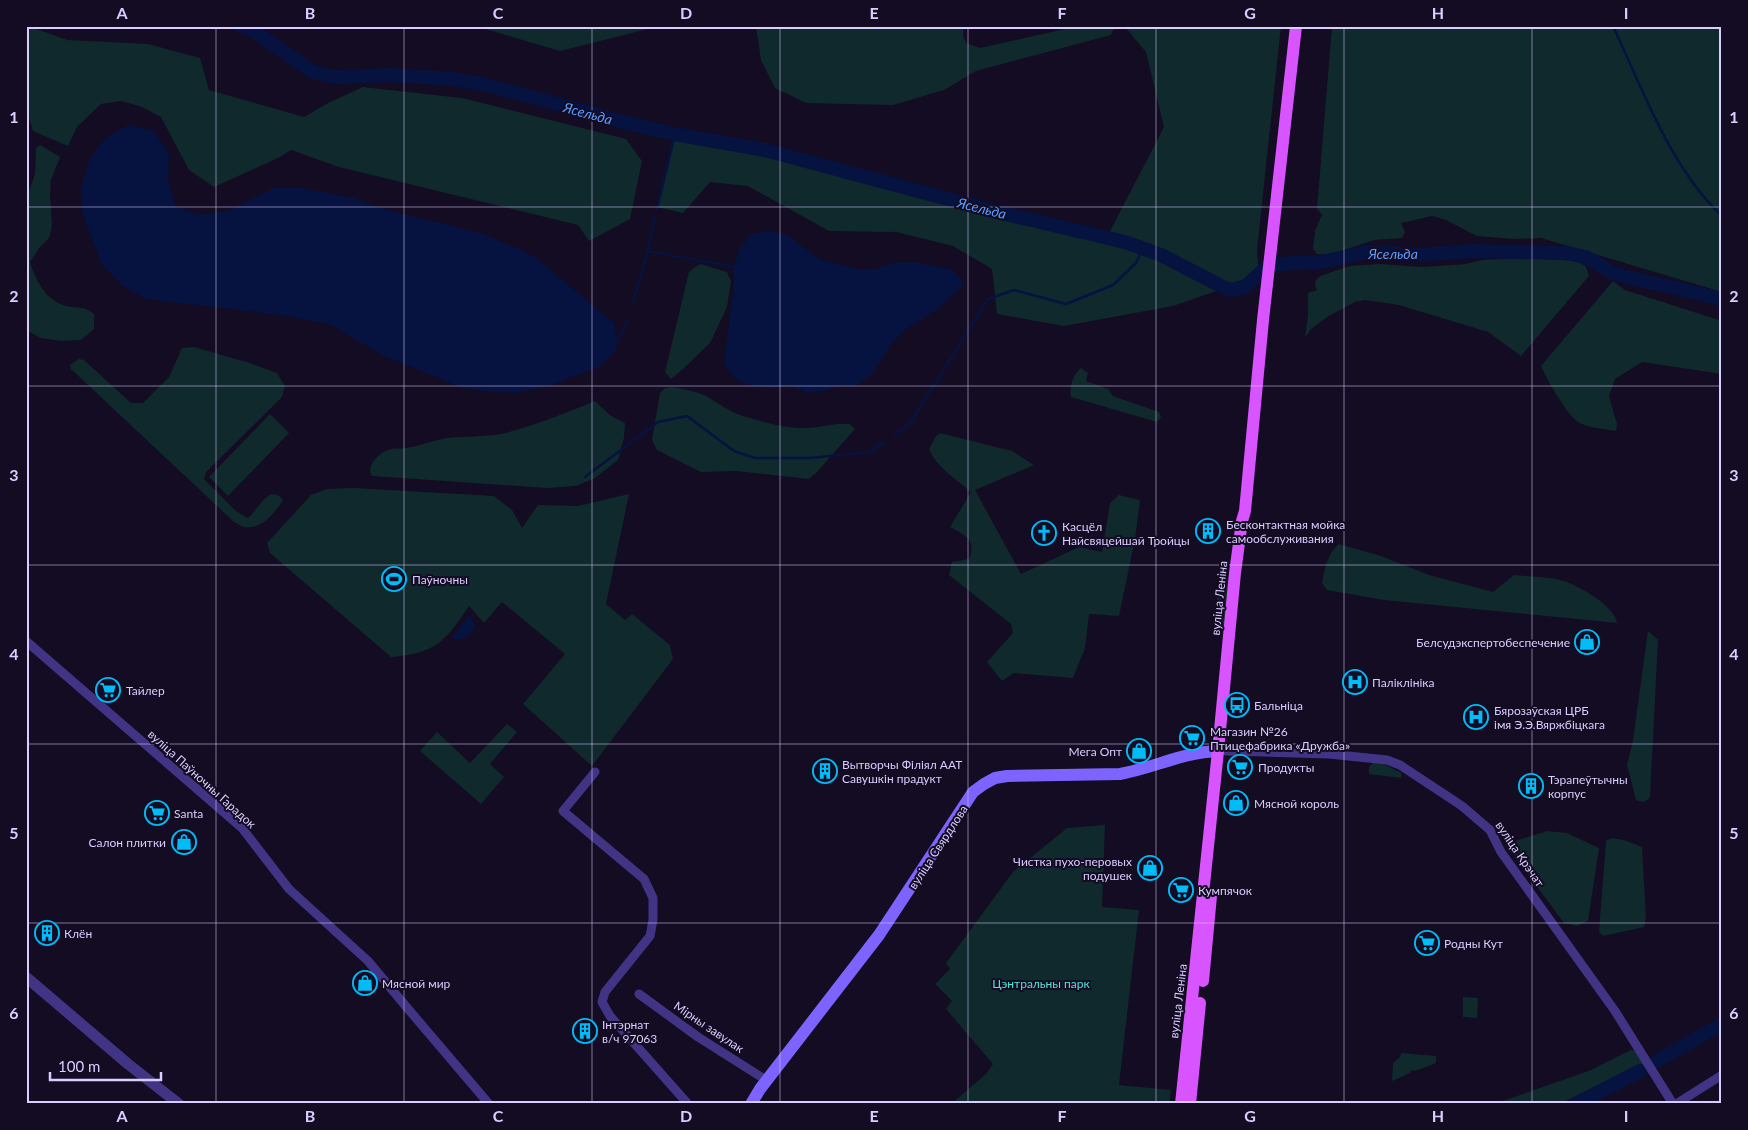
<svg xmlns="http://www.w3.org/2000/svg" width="1748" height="1130" font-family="Lato,sans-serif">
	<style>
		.green { fill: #0f292c }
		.water { fill: #061341 }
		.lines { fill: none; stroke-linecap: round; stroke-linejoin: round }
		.stream { stroke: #061341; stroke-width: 2.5 }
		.river { stroke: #061341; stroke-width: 14 }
		.minor { stroke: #423484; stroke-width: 9 }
		.tertiary { stroke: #423484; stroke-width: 11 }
		.secondary { stroke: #7e64ff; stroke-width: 12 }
		.primary { stroke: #d754ff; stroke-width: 12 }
		.grid { fill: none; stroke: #dacdff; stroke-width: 1; stroke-opacity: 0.55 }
		.labels { text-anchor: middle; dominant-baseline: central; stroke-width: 4; stroke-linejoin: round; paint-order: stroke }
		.poi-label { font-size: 12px; fill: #dacdff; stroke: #130c22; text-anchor: start }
		.street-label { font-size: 12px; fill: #dacdff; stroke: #130c22 }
		.park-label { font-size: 12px; fill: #52e6d6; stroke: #130c22 }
		.water-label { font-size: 14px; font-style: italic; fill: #5b9cff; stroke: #130c22 }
		.neatline { fill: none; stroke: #dacdff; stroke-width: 2 }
		.grid-label { font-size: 16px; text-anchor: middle; font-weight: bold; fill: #dacdff }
	</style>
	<rect width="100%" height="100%" fill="#130c22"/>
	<g class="green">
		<polygon points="475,26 660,26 560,51"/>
		<polygon points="756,26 964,26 963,36 966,43 980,48 1078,26 1115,26 1111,35 976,71 944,90 893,105 806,103 775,88 761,60"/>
		<path d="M1124 26H1281L1257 250 1259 275C1249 286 1240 291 1225 288L1173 306 1064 326 997 314 992 269 953 246 896 232 829 231 748 186 710 182 683 213 657 207 675 134 765 150 989 210 1107 237 1164 127 1146 52Z"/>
		<polygon points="1332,26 1722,26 1722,292 1541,238 1514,239 1477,236 1446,220 1432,216 1401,223 1405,232 1402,238 1375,240 1331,254 1317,254 1313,249 1315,231 1322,214 1317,209"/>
		<polygon points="26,28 34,28 67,40 148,44 200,58 209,90 304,117 328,103 363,87 462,98 626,139 642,161 630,219 589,241 578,225 339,167 291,150 278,158 214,187 189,170 161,117 142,107 121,101 101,104 77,127 68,146 33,131 26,109"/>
		<path d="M40 145 60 157 51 180 50 195 52 226 49 238 40 247 30 262C36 281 46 301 67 306 79 309 83 305 94 314V329L81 340 61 341 41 338 26 330V200L35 174 36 148Z"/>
		<polygon points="1526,258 1578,261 1586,267 1589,276 1521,356 1488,332 1399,305 1365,300 1355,302 1327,317 1311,329 1305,338 1308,314 1308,293 1317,290 1315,285 1316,280 1320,276 1350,266 1380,264 1422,267 1466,264 1482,260"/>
		<polygon points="701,264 727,272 731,281 727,307 710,343 683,369 671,379 665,372 689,272 695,267"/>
		<path d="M1613 281 1625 290 1722 321V374L1642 362 1615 379 1609 396 1617 424 1616 431C1604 429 1588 428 1578 422 1567 415 1546 378 1541 366Z"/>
		<path d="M194 347 253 364 277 373 285 386 282 397 206 472 204 479 236 511 248 518C257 510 261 500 271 494L278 495 283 500C275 513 261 530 244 527 240 526 236 523 233 521L71 369 70 365 79 359 84 360 131 403H143L169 377 182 348Z"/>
		<path d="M1081 368 1088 373 1086 381 1108 389 1113 396 1159 412 1161 417 1157 422 1071 397C1069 388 1073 373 1081 368Z"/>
		<path d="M672 387C683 389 696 391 706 396 718 403 730 412 743 416 763 422 787 429 808 428 822 427 836 423 850 424L855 429 816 473 809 479 736 471 701 472 657 450 652 440 660 393 665 388Z"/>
		<path d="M595 401 611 416 625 423 624 438 618 460 595 478 576 486 547 488 372 476C365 465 380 452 391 449 396 448 401 449 406 448 420 446 433 440 447 438 465 436 483 437 501 434 531 427 566 413 595 401Z"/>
		<polygon points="270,414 289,433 228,496 209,477"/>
		<path d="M940 433 1012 451 1034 465 975 490 1021 574 1079 547 1102 552 1110 503 1119 495 1140 500 1135 539 1119 616 1089 614 1085 648 1073 678 1014 673 1002 681 987 662 1013 633 1011 624 949 575 952 562 969 559C977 540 965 535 950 527L971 492C957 480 936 467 929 449L936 436Z"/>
		<path d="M354 488 494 496 512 510 522 528 538 505 578 506 629 494 606 604 625 620 632 614 670 645 673 659 592 766 523 704 565 654 502 602 484 623 469 606C444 643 436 653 391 657L270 553 267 543 311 495 327 489Z"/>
		<path d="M1339 544 1381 556 1429 575 1493 592 1514 575C1530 577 1549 576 1564 581 1579 586 1615 606 1617 623L1384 600 1327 590 1322 583C1324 570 1328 552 1339 544Z"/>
		<polygon points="1224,577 1231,581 1226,626 1223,629 1218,629 1214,625 1219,581"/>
		<polygon points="1648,631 1658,640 1650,796 1648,800 1643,802 1636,800 1627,765 1633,740"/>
		<polygon points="507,724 517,732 490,764 504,777 481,804 420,751 437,732 470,763"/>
		<polygon points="1373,763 1381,763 1400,772 1402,774 1401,778 1369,774 1369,767"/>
		<polygon points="1105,825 1102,907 1139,910 1119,1085 1171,1090 1169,1104 951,1104 986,1074 993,1064 946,1009 952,1001 935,984 950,969 946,963 1013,872 1067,828"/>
		<polygon points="1547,831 1567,833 1599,848 1588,921 1577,926 1564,923 1515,857 1513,850 1515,841"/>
		<polygon points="1611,838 1624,840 1642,847 1646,917 1644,927 1603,936 1599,932 1606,841"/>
		<polygon points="1463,997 1478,998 1477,1018 1463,1017"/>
		<polygon points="1631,1050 1635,1051 1645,1066 1606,1081 1560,1104 1504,1104 1503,1101 1591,1070"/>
		<polygon points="1402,1053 1436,1056 1436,1063 1415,1071 1412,1070 1410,1073 1392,1081 1393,1063 1399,1058"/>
	</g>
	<g class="water">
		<polygon points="128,125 154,131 169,154 168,181 176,207 201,215 227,211 274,188 301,188 354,198 379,208 484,234 534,256 615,324 617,350 597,368 545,387 518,393 490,392 463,388 384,356 329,324 281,315 145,299 121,285 102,265 82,212 81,186 90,159 105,138"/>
		<polygon points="771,231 789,236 819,259 856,269 875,269 894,263 913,262 951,269 965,283 938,309 905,330 892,343 871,375 855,386 840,385 827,390 808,393 790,386 771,388 752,386 735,379 724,363 734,287 734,267 740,248 752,234"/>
		<path d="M469 615 473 619 475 626C472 635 464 640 454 639L453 637Z"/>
	</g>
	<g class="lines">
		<g class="stream">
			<path d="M1613 26C1642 88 1671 169 1722 216"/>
			<polyline points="657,209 675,134"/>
			<polyline points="648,251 734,267"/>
			<polyline points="633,302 648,251 655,217"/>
			<polyline points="616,342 628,321"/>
			<polyline points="894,435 911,422 988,299 1014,290 1066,304 1113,285 1136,263 1143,248"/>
			<polyline points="585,477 658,422 687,416 734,451 755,458 810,458 869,452 885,442"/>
		</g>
		<g class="river">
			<polyline points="240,26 247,27 260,35 311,71 323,75 339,77 389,75 421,77 452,79 487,85 635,125 675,134 765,150 989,210 1125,242 1161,255 1225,288 1232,290 1246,286 1268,266 1274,264 1321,262 1362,253 1378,252 1417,255 1473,251 1566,253 1586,257 1613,273 1623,276 1722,299"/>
			<polyline points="1657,1061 1722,1024"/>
			<polyline points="1576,1104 1640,1071"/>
		</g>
		<g class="minor">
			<polyline points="26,641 242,828 289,889 368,961 409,1010 489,1104"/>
			<polyline points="1226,751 1329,754 1387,760 1400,765 1462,806 1490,830 1501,852 1615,1011 1673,1104"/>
			<polyline points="595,772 563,811 644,879 653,898 653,920 650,936 605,992 602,1002 610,1016 688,1104"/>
			<polyline points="639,994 698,1037 766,1080"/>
			<polyline points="1676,1104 1722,1075"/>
		</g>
		<polyline class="tertiary" points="26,977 128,1064 179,1104"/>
		<path class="secondary" d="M751 1104 760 1089 879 935 973 792 984 784 995 778 1007 776 1120 774C1154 768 1183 752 1218 751"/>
		<g class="primary">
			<polyline points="1203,981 1211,896"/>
			<polyline points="1181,1104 1218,751 1235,573 1242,521 1245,511 1263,320 1296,26"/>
			<polyline points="1190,1104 1200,1003"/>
		</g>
	</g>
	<path class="grid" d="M216 26V1104M404 26V1104M592 26V1104M780 26V1104M968 26V1104M1156 26V1104M1344 26V1104M1532 26V1104M26 207H1722M26 386H1722M26 565H1722M26 744H1722M26 923H1722"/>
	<defs>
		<symbol id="building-ring" viewBox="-11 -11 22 22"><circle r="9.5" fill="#130c22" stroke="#00bcf8" stroke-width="1.5"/><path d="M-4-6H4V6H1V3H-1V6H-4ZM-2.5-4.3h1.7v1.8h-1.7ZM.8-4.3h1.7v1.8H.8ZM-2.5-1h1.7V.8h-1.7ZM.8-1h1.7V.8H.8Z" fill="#00bcf8"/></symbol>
		<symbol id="church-ring" viewBox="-11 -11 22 22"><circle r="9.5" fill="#130c22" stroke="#00bcf8" stroke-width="1.5"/><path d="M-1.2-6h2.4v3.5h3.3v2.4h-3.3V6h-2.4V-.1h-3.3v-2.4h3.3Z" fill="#00bcf8"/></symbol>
		<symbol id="stadium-ring" viewBox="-11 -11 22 22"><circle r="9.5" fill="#130c22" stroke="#00bcf8" stroke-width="1.5"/><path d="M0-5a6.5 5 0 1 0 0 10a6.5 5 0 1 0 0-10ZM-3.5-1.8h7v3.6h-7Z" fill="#00bcf8"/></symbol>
		<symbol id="shop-ring" viewBox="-11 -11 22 22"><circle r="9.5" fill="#130c22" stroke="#00bcf8" stroke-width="1.5"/><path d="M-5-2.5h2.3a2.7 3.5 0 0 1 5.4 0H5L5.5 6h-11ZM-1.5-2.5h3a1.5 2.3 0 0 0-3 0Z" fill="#00bcf8"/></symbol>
		<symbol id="hospital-ring" viewBox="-11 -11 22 22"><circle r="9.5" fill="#130c22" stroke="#00bcf8" stroke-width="1.5"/><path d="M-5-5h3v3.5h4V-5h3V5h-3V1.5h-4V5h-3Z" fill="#00bcf8"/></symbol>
		<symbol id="supermarket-ring" viewBox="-11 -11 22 22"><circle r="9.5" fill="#130c22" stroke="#00bcf8" stroke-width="1.5"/><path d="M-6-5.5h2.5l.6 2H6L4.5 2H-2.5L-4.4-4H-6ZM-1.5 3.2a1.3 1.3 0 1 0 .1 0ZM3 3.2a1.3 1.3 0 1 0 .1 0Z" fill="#00bcf8"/></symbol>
		<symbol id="bus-ring" viewBox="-11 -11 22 22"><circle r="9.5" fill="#130c22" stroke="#00bcf8" stroke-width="1.5"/><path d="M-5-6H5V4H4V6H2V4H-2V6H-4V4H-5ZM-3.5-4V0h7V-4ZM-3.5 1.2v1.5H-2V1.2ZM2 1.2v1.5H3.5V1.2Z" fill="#00bcf8"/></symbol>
	</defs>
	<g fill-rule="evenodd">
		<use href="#building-ring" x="1194" y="517" width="28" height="28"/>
		<use href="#church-ring" x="1030" y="519" width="28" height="28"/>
		<use href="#stadium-ring" x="380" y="565" width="28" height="28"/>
		<use href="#shop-ring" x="1573" y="628" width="28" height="28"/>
		<use href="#hospital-ring" x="1341" y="668" width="28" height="28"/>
		<use href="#supermarket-ring" x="94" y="676" width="28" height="28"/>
		<use href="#bus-ring" x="1223" y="691" width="28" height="28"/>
		<use href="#hospital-ring" x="1462" y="703" width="28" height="28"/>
		<use href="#supermarket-ring" x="1178" y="724" width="28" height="28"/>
		<use href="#shop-ring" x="1125" y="737" width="28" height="28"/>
		<use href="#supermarket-ring" x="1226" y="753" width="28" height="28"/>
		<use href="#building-ring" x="811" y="757" width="28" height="28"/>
		<use href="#building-ring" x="1517" y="772" width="28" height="28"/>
		<use href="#shop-ring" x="1222" y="789" width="28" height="28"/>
		<use href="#supermarket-ring" x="143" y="799" width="28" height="28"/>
		<use href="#shop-ring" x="170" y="828" width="28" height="28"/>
		<use href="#shop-ring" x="1136" y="854" width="28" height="28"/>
		<use href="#supermarket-ring" x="1167" y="876" width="28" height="28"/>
		<use href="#building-ring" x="33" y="919" width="28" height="28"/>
		<use href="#supermarket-ring" x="1413" y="929" width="28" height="28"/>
		<use href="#shop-ring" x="351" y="969" width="28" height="28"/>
		<use href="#building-ring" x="571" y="1017" width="28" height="28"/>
	</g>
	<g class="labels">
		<g class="poi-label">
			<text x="1226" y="524">Бесконтактная мойка<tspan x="1226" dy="14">самообслуживания</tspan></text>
			<text x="1062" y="526">Касцёл<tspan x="1062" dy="14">Найсвяцейшай Тройцы</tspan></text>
			<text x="412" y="579">Паўночны</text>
			<text x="1570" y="642" text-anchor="end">Белсудэкспертобеспечение</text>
			<text x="1372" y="682">Паліклініка</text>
			<text x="126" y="690">Тайлер</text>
			<text x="1254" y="705">Бальніца</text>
			<text x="1494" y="710">Бярозаўская ЦРБ<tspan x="1494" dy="14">імя Э.Э.Вяржбіцкага</tspan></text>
			<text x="1210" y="731">Магазин №26<tspan x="1210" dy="14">Птицефабрика «Дружба»</tspan></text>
			<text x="1122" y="751" text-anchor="end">Мега Опт</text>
			<text x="842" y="764">Вытворчы Філіял ААТ<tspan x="842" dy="14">Савушкін прадукт</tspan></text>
			<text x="1258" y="767">Продукты</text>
			<text x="1548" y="779">Тэрапеўтычны<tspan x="1548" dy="14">корпус</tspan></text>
			<text x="1254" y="803">Мясной король</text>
			<text x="174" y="813">Santa</text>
			<text x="166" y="842" text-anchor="end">Салон плитки</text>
			<text x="1132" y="861" text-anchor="end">Чистка пухо-перовых<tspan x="1132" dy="14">подушек</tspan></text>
			<text x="1198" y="890">Кумпячок</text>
			<text x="64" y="933">Клён</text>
			<text x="1444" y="943">Родны Кут</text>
			<text x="382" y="983">Мясной мир</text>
			<text x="602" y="1024">Інтэрнат<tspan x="602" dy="14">в/ч 97063</tspan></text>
		</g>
		<g class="street-label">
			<text transform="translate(1219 598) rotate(-84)">вуліца Леніна</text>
			<text transform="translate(202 779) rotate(42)">вуліца Паўночны Гарадок</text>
			<text transform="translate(938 847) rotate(-57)">вуліца Свярдлова</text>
			<text transform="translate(1520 854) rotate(56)">вуліца Крэчат</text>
			<text transform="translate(1178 1001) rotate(-83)">вуліца Леніна</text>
			<text transform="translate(709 1027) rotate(34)">Мірны завулак</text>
		</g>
		<g class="park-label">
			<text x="1041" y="983">Цэнтральны парк</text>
		</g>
		<g class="water-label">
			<text transform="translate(588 113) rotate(15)">Ясельда</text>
			<text transform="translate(982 208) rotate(14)">Ясельда</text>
			<text x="1393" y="253">Ясельда</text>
		</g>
	</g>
	<rect width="1748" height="1130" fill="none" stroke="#130c22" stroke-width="55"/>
	<path d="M50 1072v8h111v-8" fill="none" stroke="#dacdff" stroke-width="2.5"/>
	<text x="58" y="1072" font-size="15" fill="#dacdff" stroke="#130c22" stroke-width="4" paint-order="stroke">100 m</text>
	<rect x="28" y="28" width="1692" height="1074" class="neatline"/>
	<g class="grid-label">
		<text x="122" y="19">A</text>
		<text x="310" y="19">B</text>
		<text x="498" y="19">C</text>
		<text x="686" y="19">D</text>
		<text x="874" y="19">E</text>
		<text x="1062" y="19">F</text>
		<text x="1250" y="19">G</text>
		<text x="1438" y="19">H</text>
		<text x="1626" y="19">I</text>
		<text x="14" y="123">1</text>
		<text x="1734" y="123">1</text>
		<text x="14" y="302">2</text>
		<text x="1734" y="302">2</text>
		<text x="14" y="481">3</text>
		<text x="1734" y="481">3</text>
		<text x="14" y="660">4</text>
		<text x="1734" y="660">4</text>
		<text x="14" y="839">5</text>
		<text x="1734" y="839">5</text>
		<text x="14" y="1019">6</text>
		<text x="1734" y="1019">6</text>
		<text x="122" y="1122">A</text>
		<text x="310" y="1122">B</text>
		<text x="498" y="1122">C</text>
		<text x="686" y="1122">D</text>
		<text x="874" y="1122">E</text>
		<text x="1062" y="1122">F</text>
		<text x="1250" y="1122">G</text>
		<text x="1438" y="1122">H</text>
		<text x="1626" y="1122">I</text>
	</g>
</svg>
